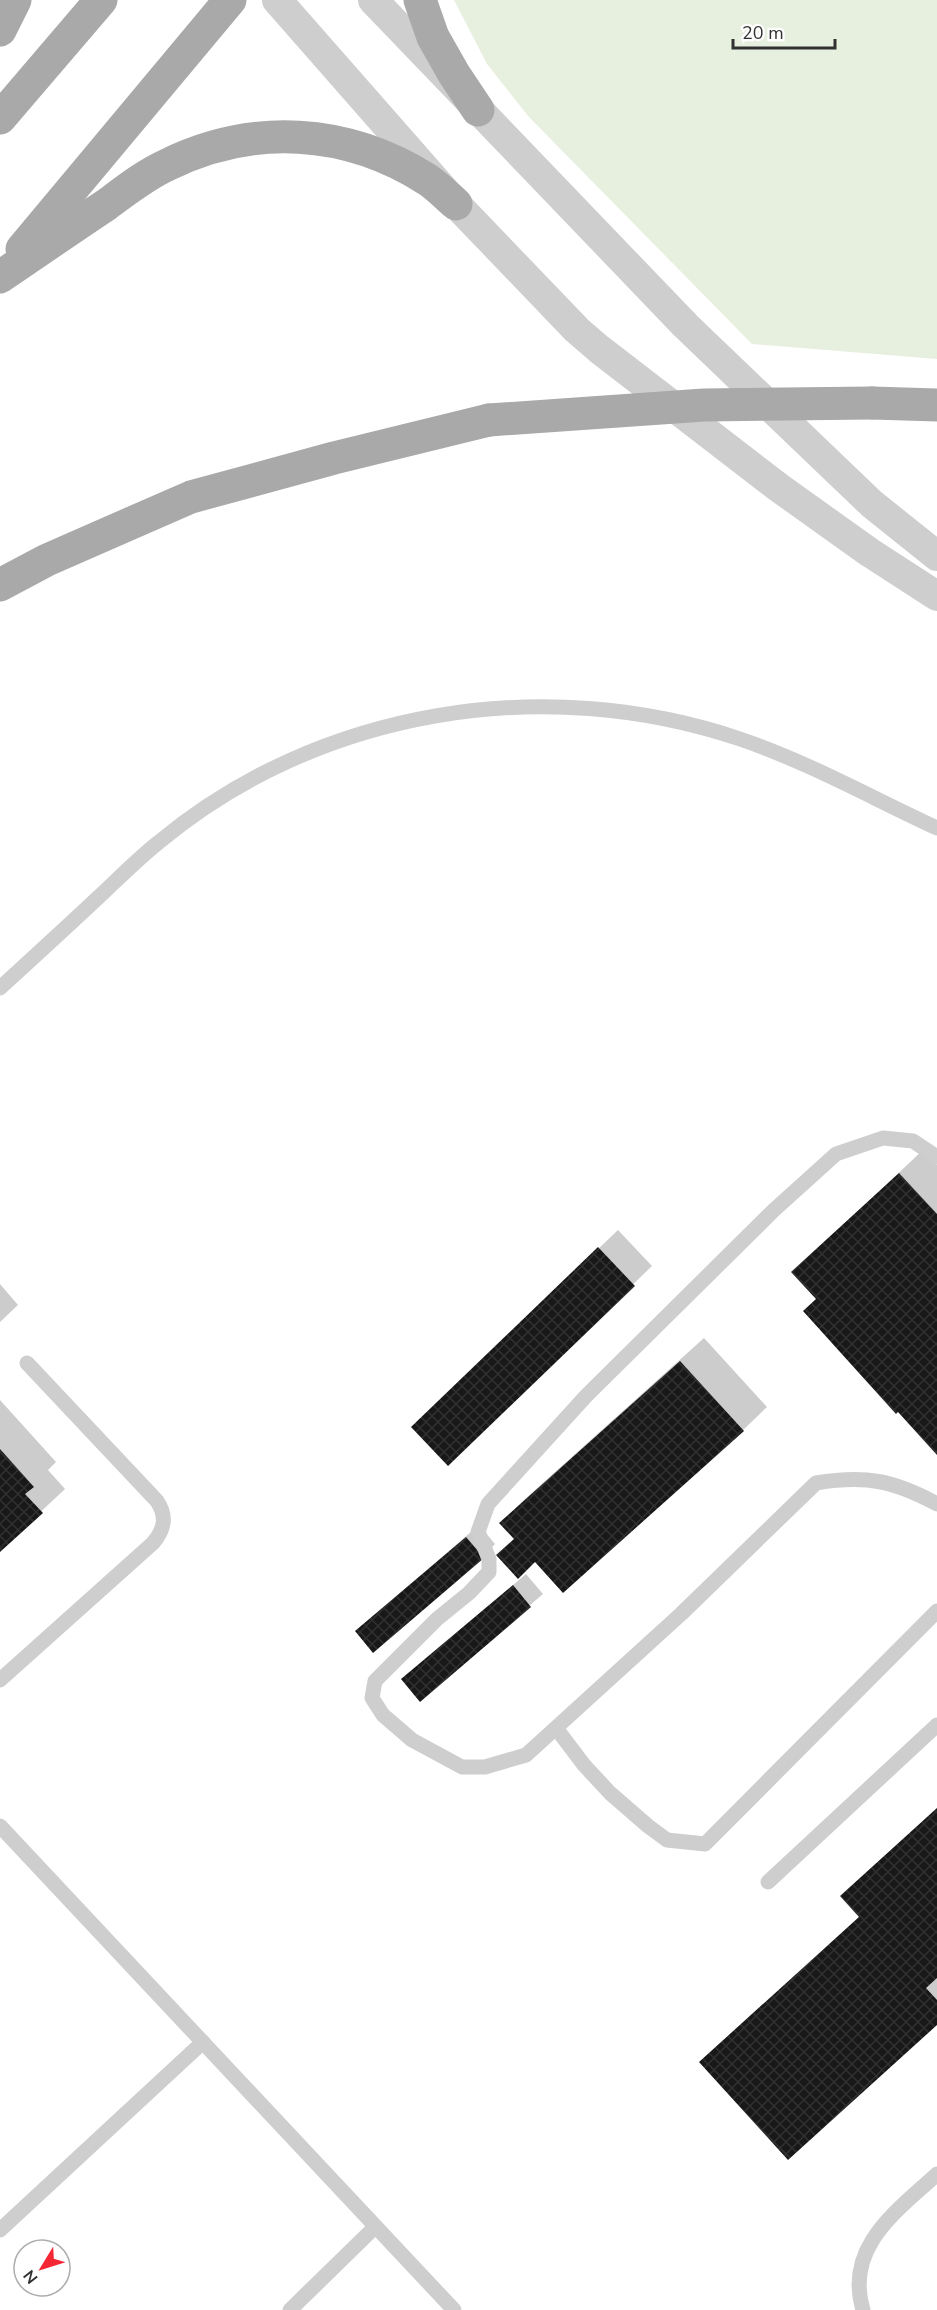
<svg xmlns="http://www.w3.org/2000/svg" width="937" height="2310" font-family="'Nunito Sans',sans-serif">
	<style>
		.green { fill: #e7efde }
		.shadow { fill: #0003 }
		.building { fill: url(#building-cross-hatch) }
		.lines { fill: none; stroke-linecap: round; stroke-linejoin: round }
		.service { stroke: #cecece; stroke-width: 15 }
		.minor { stroke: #cecece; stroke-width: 30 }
		.primary { stroke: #a9a9a9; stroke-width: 33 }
		.primary-bridge { stroke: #a9a9a9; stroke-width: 33 }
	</style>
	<defs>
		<pattern id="building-cross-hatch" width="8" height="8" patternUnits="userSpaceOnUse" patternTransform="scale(1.5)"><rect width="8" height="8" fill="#181818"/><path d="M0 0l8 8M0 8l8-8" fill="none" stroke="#313131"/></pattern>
	</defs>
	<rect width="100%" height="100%" fill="#fff"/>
	<polygon class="green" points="454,0 937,0 937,359 752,344 529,117 487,64"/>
	<g class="shadow">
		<polygon points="923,1150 937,1165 937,1453 817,1299 793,1272"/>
		<polygon points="618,1230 652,1266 448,1463 432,1408"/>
		<polygon points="0,1284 18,1305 0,1322"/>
		<polygon points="704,1338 767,1407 743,1430 563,1591 535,1560 498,1555 515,1538 501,1523 525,1499"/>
		<polygon points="0,1400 56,1462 48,1470 65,1489 0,1550"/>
		<polygon points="479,1525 495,1544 483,1557 370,1619"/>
		<polygon points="526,1574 543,1594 420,1700 416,1667"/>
		<polygon points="937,1808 937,2023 701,2062 860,1916 842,1896"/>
	</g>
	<g class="building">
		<polygon points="899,1173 937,1214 937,1455 898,1412 896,1414 803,1311 816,1299 791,1272"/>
		<polygon points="598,1247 635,1286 448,1466 411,1427"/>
		<polygon points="680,1361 744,1431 563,1593 535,1562 518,1579 496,1555 514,1539 499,1523"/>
		<polygon points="0,1449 34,1487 25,1494 43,1513 0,1552"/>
		<polygon points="466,1537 484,1558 373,1653 355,1631"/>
		<polygon points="513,1585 531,1607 420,1702 401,1679"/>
		<polygon points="937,1808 937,1978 926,1988 937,2000 937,2025 788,2160 699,2062 859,1917 840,1896"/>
	</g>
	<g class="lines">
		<g class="service">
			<path d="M0 988C35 956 70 924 104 892 122 875 140 857 159 842 319 709 544 673 740 739 808 762 872 798 937 828"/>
			<path d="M937 1157 913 1141 883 1138 836 1154 774 1210 586 1396 488 1504 478 1532 489 1559V1572L469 1593 437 1619 375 1681 372 1698 383 1715 412 1740 462 1767H485L526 1755 681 1614 816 1483C865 1475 893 1480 937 1504"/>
			<path d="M0 1680 153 1543C165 1529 167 1516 157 1501L27 1363"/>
			<polyline points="556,1728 584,1765 610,1793 648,1826 667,1840 705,1844 937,1611"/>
			<polyline points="0,1826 454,2310"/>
			<polyline points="768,1882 937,1725"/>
			<polyline points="0,2230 203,2042"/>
			<polyline points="290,2310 375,2227"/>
			<path d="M863 2310C844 2247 897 2211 937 2174"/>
		</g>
		<g class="minor">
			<polyline points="277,0 456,204 577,330 599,349 778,487 869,552 937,596"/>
			<polyline points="373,0 686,326 872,504 937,556"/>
		</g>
		<g class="primary">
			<polyline points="420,0 433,37 454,74 478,110"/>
			<polyline points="0,30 15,0"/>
			<polyline points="0,118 101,0"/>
			<polyline points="22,249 230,0"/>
			<path d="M0 277C35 253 70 229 106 205 125 191 145 175 167 165 252 123 347 128 428 180 438 187 447 196 456 204"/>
			<polyline points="872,403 937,405"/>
			<polyline points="0,585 47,560 191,497 334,458 489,420"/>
		</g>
		<polyline class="primary-bridge" points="489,420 704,405 872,403"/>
	</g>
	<g transform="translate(42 2268) rotate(232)"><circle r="28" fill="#ffffff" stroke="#adadad" stroke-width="1.5"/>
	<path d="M0-4.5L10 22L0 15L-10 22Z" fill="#f32834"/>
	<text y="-9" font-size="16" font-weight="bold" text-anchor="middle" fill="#313131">N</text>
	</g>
	<path d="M733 39v9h102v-9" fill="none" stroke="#313131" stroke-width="3"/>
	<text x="742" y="39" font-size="18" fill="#313131" stroke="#ffffff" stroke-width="4.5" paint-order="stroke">20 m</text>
</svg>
